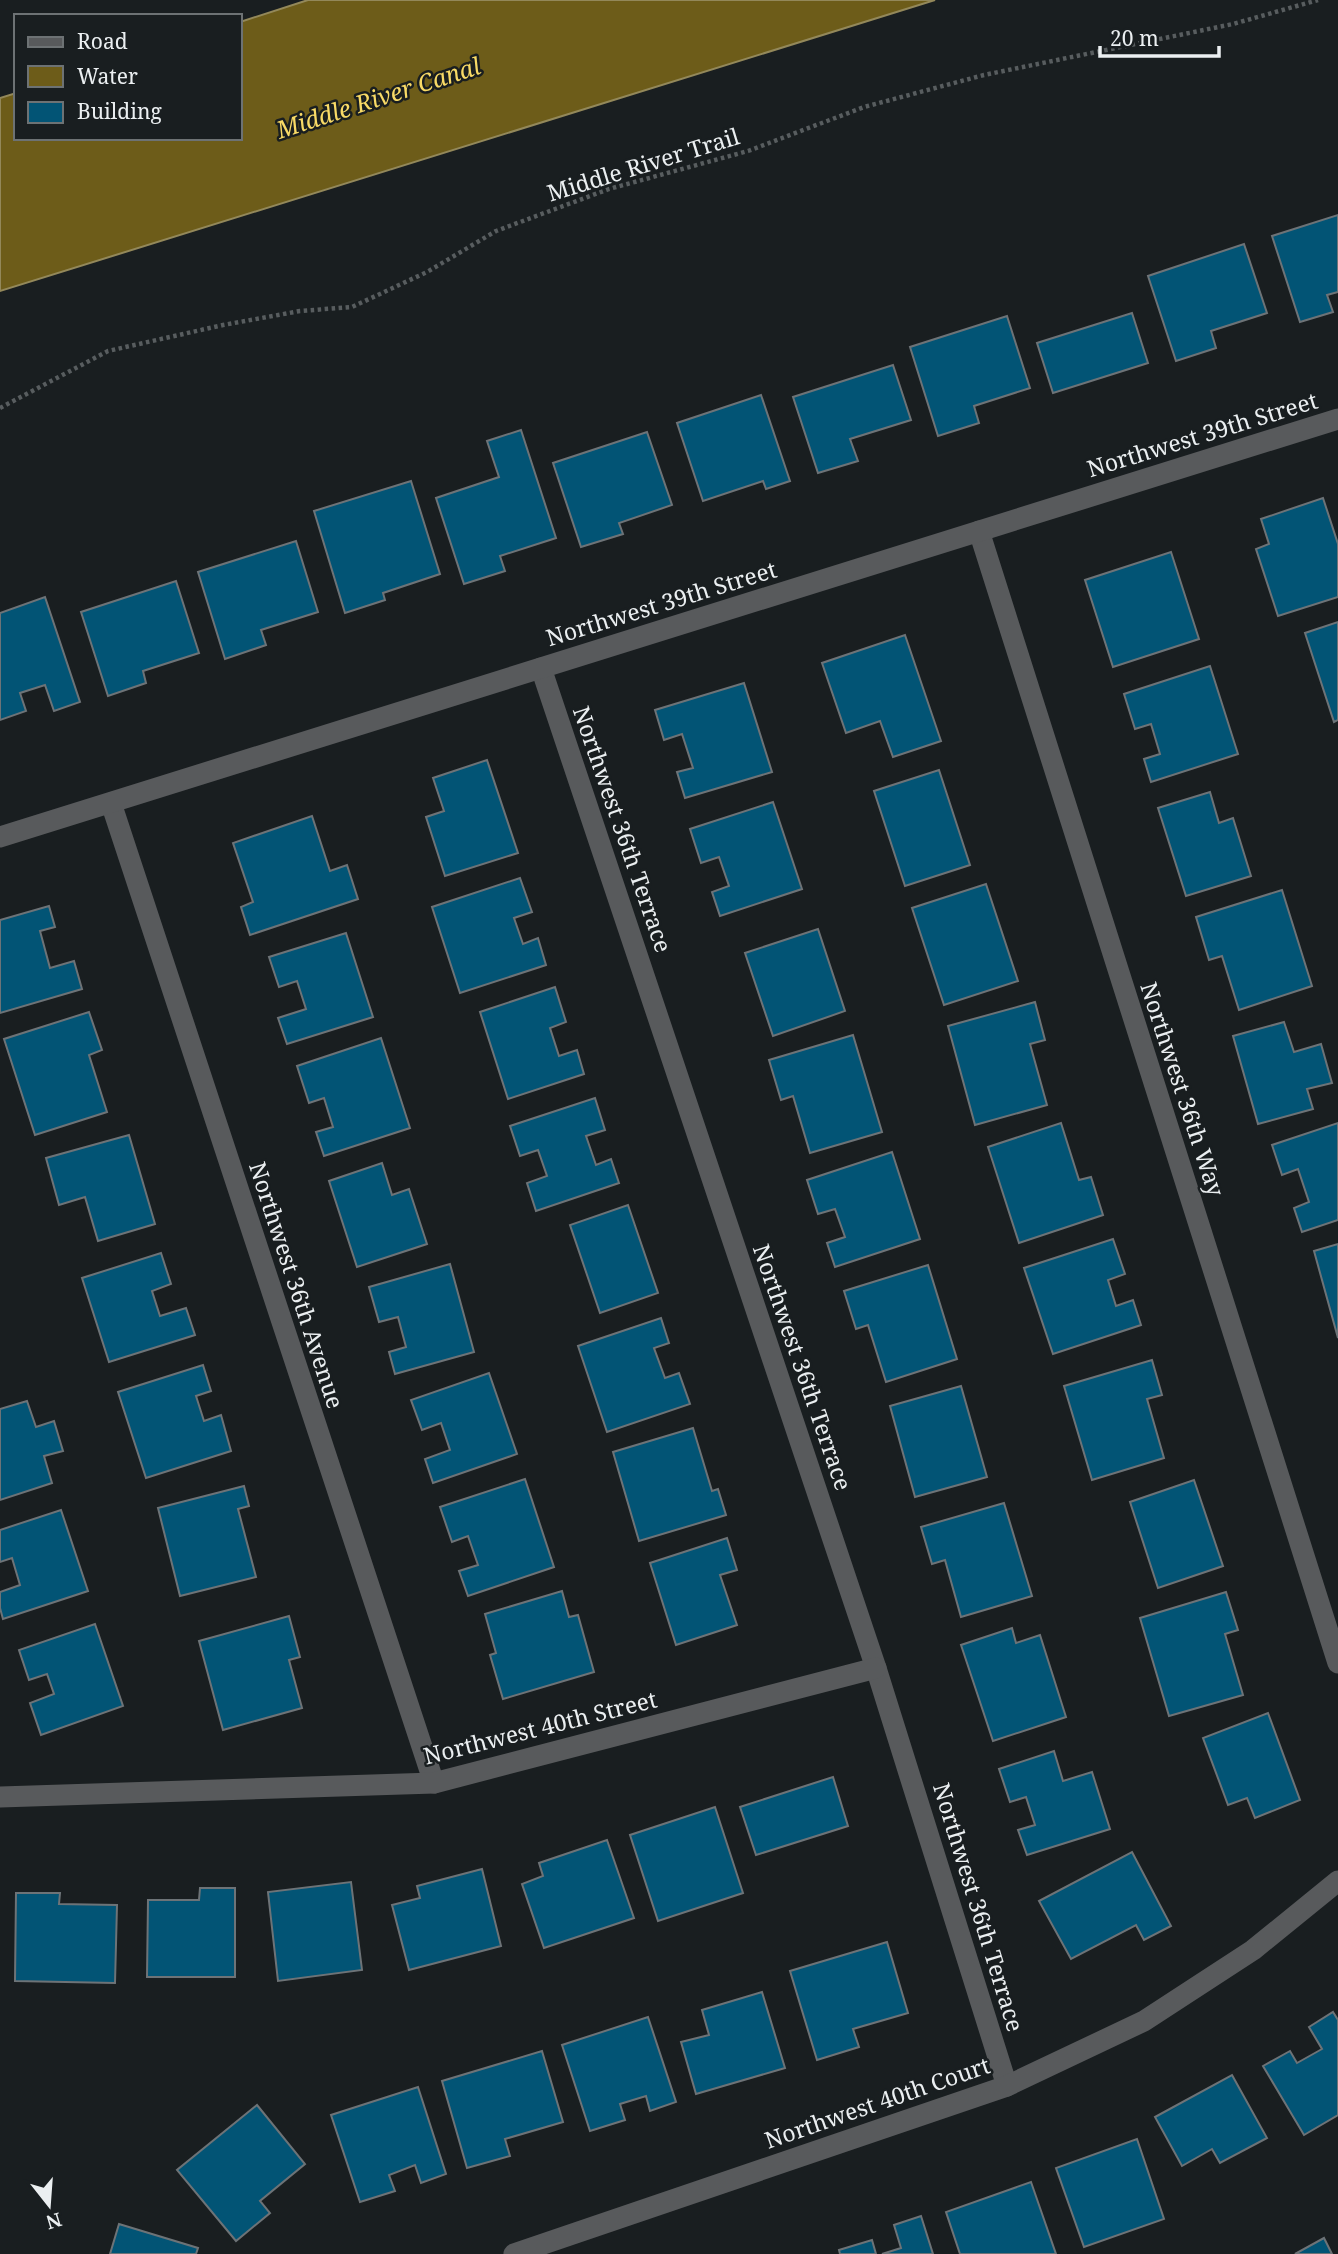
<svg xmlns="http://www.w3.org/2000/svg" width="1338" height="2254" font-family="'Noto Serif',serif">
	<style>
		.water { fill: #6d5c19; stroke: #93885a; stroke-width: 2 }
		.building { fill: #025475; stroke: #6d7377; stroke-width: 2 }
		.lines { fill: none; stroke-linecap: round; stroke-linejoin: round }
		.path { stroke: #585d5f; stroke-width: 4.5; stroke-dasharray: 3.5 3.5; stroke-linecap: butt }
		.minor { stroke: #585a5c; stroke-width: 21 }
		.labels { text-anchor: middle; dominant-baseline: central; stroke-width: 5; stroke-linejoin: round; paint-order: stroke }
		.street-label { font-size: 23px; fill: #ebeff1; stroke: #191e20 }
		.water-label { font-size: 24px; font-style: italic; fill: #f8da66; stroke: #191e20 }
	</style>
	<rect width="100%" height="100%" fill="#191e20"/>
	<polygon class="water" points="308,0 935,0 0,291 0,98 16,93 16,138 240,138 240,22"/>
	<g class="building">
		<polygon points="1338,215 1338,292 1327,295 1333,312 1300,322 1272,236"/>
		<polygon points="1244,244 1267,313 1211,331 1216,348 1176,361 1148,276"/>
		<polygon points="1132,313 1148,363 1053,393 1037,343"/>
		<polygon points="1007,316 1030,388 974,406 979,423 938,436 910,347"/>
		<polygon points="893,365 911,420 850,439 858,461 818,473 793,397"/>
		<polygon points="761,395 790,481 766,489 763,481 703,501 677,423"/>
		<polygon points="521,430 556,538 500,556 505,571 464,584 436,498 499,477 487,441"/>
		<polygon points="647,432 672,505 619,523 623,534 581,547 553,463"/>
		<polygon points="411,481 440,574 383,593 385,600 345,613 314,511"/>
		<polygon points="1323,498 1338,544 1338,597 1278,616 1256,549 1269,544 1261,519"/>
		<polygon points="296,541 318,612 261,630 266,645 225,659 198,572"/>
		<polygon points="1171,552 1199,639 1113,667 1085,580"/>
		<polygon points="176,581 199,653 143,671 146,683 108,696 81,612"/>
		<polygon points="45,597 80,702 54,711 45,685 20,693 26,711 0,720 0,613"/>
		<polygon points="1338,622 1338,720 1334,722 1305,633"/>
		<polygon points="905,635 941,741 893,757 880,721 846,733 822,663"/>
		<polygon points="1210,666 1238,754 1151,782 1144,759 1160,754 1151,724 1135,729 1124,694"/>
		<polygon points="744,683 772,772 685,798 677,772 693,768 682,734 664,740 655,710"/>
		<polygon points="487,760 518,853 445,876 426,817 444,811 433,778"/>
		<polygon points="939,770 970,865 905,886 874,791"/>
		<polygon points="1210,792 1219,823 1233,818 1251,876 1186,896 1158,808"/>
		<polygon points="773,802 802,889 720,916 712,892 729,886 719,857 701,863 690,829"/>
		<polygon points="312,816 330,871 347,865 358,899 250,935 241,907 253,902 233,843"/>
		<polygon points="520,878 532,912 514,918 523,944 538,938 546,965 460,993 432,907"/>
		<polygon points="986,884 1018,981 944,1005 912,908"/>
		<polygon points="1282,890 1312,986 1239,1010 1222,956 1209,960 1196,917"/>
		<polygon points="49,906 55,927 40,931 50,968 74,961 82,989 0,1013 0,920"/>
		<polygon points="818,929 845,1011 773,1036 745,953"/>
		<polygon points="346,933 373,1017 287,1044 278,1018 306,1009 297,981 279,987 269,957"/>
		<polygon points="555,987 566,1022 550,1028 559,1056 577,1050 584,1074 508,1099 480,1012"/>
		<polygon points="1035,1002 1045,1040 1030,1044 1047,1105 975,1125 948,1026"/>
		<polygon points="89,1012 102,1050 89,1055 107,1112 35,1135 4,1039"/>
		<polygon points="1284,1022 1294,1052 1321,1044 1332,1083 1307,1089 1313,1109 1258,1124 1233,1036"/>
		<polygon points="853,1035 882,1132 810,1153 793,1096 781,1100 769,1060"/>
		<polygon points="381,1038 410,1128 324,1156 316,1132 333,1127 324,1098 309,1103 297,1066"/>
		<polygon points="595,1098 605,1130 586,1136 596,1165 611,1159 619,1183 536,1211 527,1183 547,1176 538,1150 520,1156 510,1126"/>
		<polygon points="1061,1123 1079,1180 1091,1177 1103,1215 1019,1243 988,1147"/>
		<polygon points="1338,1123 1338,1220 1302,1232 1294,1208 1309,1202 1298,1169 1282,1175 1272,1145"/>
		<polygon points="129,1135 155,1224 98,1241 85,1197 59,1205 46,1158"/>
		<polygon points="892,1152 920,1239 835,1267 827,1243 845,1237 835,1209 818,1214 807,1180"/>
		<polygon points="382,1163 392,1195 409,1189 427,1244 357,1267 329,1181"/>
		<polygon points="628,1205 658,1293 600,1313 570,1225"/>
		<polygon points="1113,1239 1125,1274 1108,1280 1116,1306 1133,1300 1141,1325 1053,1354 1024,1268"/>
		<polygon points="1338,1244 1338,1338 1314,1251"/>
		<polygon points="161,1253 171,1284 152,1291 160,1316 186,1308 195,1335 109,1362 82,1278"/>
		<polygon points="450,1264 474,1352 395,1374 389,1352 406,1347 398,1317 379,1322 369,1287"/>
		<polygon points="928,1265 957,1359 886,1382 868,1325 856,1329 844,1291"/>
		<polygon points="661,1318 669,1343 654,1348 665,1378 679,1373 690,1404 607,1432 578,1346"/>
		<polygon points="1152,1360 1162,1395 1147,1399 1164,1458 1092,1480 1064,1386"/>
		<polygon points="203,1365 211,1391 196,1396 204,1421 221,1415 231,1451 146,1478 118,1392"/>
		<polygon points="489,1373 517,1454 433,1483 425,1459 450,1450 441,1423 422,1430 411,1400"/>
		<polygon points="961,1386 987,1477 915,1497 890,1406"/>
		<polygon points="27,1401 36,1427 54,1421 63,1451 44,1456 52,1483 0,1500 0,1409"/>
		<polygon points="693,1428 712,1491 718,1489 726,1515 639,1541 613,1452"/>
		<polygon points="525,1479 554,1567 468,1596 459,1571 478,1565 468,1536 452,1542 440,1507"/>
		<polygon points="1194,1480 1223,1566 1158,1588 1130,1502"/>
		<polygon points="244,1486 249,1506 238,1509 256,1577 180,1596 158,1508"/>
		<polygon points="1004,1503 1032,1596 961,1617 945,1560 932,1564 921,1527"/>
		<polygon points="61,1510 88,1591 3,1619 0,1608 0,1592 20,1585 12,1558 0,1562 0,1530"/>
		<polygon points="727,1538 737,1570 720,1575 737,1625 676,1645 650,1563"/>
		<polygon points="562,1591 569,1617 578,1615 594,1672 503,1699 490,1655 496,1653 485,1614"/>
		<polygon points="1226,1592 1238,1630 1225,1634 1243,1695 1169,1716 1140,1618"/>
		<polygon points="289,1616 300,1657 289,1660 302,1708 223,1730 199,1641"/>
		<polygon points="95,1624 123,1706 41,1735 30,1703 54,1694 47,1674 29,1680 19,1650"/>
		<polygon points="1012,1628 1016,1643 1040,1635 1066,1717 993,1741 961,1645"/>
		<polygon points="1268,1713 1300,1800 1255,1818 1247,1798 1228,1805 1203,1738"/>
		<polygon points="1054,1751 1063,1781 1092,1772 1110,1829 1027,1855 1018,1830 1035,1825 1026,1797 1010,1802 999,1769"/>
		<polygon points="833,1777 848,1826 756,1855 740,1807"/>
		<polygon points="715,1807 743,1893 658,1921 630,1835"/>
		<polygon points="607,1840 634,1918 544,1948 522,1884 543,1876 539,1863"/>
		<polygon points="1132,1852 1171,1926 1144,1940 1136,1925 1071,1959 1039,1901"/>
		<polygon points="482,1869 501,1946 409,1970 392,1905 420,1898 417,1886"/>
		<polygon points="351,1882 362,1970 278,1981 268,1892"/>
		<polygon points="200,1888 235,1888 235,1977 147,1977 148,1900 199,1900"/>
		<polygon points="16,1893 60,1893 59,1904 117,1905 115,1983 15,1981"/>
		<polygon points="887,1942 908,2013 853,2029 859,2047 817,2060 790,1971"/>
		<polygon points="762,1992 785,2068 696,2094 681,2042 709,2035 702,2010"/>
		<polygon points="1333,2012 1338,2020 1338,2115 1304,2135 1263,2066 1290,2051 1297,2063 1322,2049 1309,2027"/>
		<polygon points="648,2017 676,2102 650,2111 646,2096 620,2104 625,2120 590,2131 562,2045"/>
		<polygon points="542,2051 563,2122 505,2139 510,2156 467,2168 442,2081"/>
		<polygon points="1232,2075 1267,2138 1220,2163 1212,2149 1182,2166 1155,2117"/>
		<polygon points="418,2087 446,2174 421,2183 415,2165 389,2175 395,2191 360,2202 331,2115"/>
		<polygon points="257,2105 305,2164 260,2201 270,2213 236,2241 177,2170"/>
		<polygon points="1137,2139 1164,2219 1084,2247 1056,2168"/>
		<polygon points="1031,2182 1056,2254 960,2254 946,2212"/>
		<polygon points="921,2216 933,2254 882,2254 901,2248 894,2225"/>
		<polygon points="119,2224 198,2248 196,2254 110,2254"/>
		<polygon points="1324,2238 1332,2254 1295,2254"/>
		<polygon points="872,2240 876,2254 840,2254 839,2250"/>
	</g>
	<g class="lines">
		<polyline class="path" points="0,408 108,351 223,325 300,311 352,307 427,272 496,231 609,189 748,151 864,107 984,75 1233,24 1318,0"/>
		<g class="minor">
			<polyline points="979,531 1338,1663"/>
			<polyline points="541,668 876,1668 1007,2086"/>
			<polyline points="111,803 434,1783"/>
			<polyline points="0,837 1338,419"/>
			<polyline points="0,1797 434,1783 876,1668"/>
			<polyline points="514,2254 1007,2086 1144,2021 1253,1950 1338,1881"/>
		</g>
	</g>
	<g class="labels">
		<g class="street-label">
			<text transform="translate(643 164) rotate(-17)">Middle River Trail</text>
			<text transform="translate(1202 434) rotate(-17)">Northwest 39th Street</text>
			<text transform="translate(661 603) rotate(-17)">Northwest 39th Street</text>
			<text transform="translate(623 829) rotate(71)">Northwest 36th Terrace</text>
			<text transform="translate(1183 1089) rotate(72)">Northwest 36th Way</text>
			<text transform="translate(297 1285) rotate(72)">Northwest 36th Avenue</text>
			<text transform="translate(803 1367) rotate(71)">Northwest 36th Terrace</text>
			<text transform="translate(540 1727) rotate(-14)">Northwest 40th Street</text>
			<text transform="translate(979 1907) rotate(73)">Northwest 36th Terrace</text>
			<text transform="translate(877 2102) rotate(-19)">Northwest 40th Court</text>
		</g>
		<g class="water-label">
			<text transform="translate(378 97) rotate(-18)">Middle River Canal</text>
		</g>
	</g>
	<rect x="14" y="14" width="228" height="126" fill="#191e20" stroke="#6d7274" stroke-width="2"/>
	<rect x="28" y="37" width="35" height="10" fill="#585a5c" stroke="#6d7274" stroke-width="2"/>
	<text x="77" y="49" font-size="21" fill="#ebeff1">Road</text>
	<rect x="28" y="66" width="35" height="21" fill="#6d5c19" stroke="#6d7274" stroke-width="2"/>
	<text x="77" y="84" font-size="21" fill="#ebeff1">Water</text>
	<rect x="28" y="102" width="35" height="21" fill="#025475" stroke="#6d7274" stroke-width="2"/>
	<text x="77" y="119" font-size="21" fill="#ebeff1">Building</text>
	<g transform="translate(49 2205) rotate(163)" stroke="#191e20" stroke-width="5" paint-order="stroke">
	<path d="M0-5L12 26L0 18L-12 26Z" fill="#ebeff1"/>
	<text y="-10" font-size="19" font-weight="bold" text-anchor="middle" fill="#ebeff1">N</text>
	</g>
	<path d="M1100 46v10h119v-10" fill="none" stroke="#ebeff1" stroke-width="3.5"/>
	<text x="1110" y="46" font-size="21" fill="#ebeff1" stroke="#191e20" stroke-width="5" paint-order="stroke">20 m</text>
</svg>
